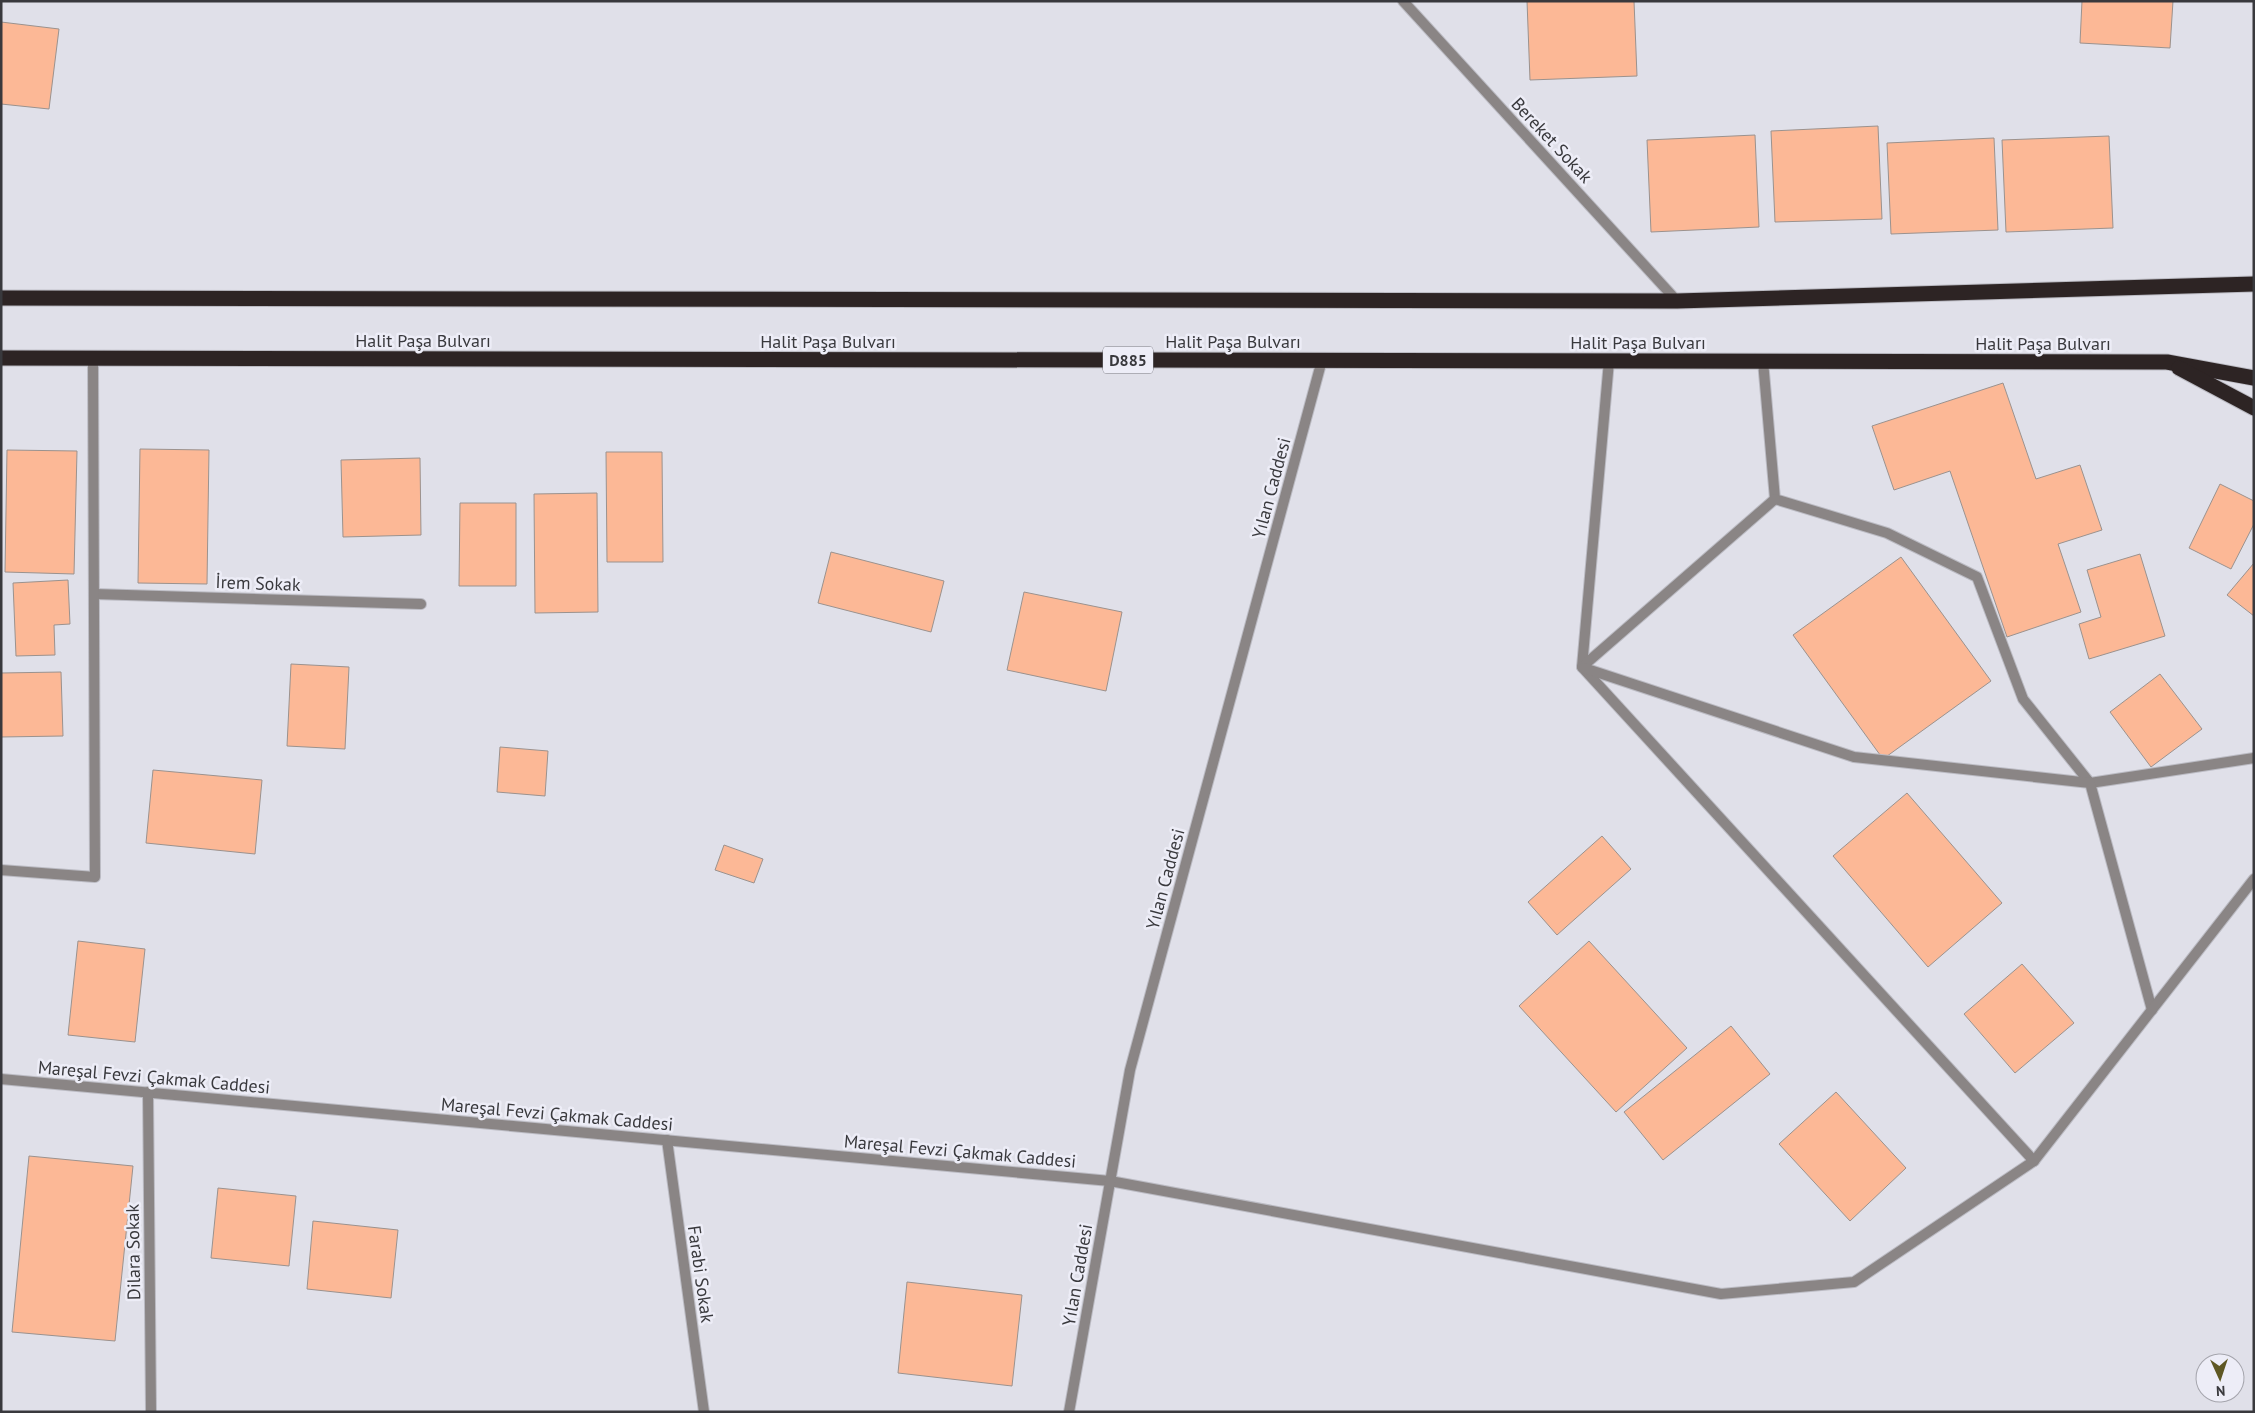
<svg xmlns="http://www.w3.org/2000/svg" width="2255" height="1413" font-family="'PT Sans',sans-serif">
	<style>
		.building { fill: #fcb896; stroke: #9b928e }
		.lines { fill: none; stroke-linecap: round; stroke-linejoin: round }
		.street-casing { stroke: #bbbbc3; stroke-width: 12 }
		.highway-casing { stroke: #bbbbc3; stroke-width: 17 }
		.street { stroke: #8a8585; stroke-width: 10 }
		.highway { stroke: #2d2424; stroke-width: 15 }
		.labels { text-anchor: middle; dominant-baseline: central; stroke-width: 5; stroke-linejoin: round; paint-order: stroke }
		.shield { fill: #ededf7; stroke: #6f6f75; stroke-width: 1 }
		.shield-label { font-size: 16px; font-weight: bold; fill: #39393d }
		.street-label { font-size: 18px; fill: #39393d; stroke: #ededf7 }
	</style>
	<rect width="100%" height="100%" fill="#e0e0e9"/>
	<g class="building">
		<polygon points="1527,1 1634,1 1637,76 1530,80"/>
		<polygon points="2082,1 2173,1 2170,48 2080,43"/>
		<polygon points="1,22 59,29 49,109 1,104"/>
		<polygon points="1878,126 1882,219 1775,222 1771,131"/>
		<polygon points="1755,135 1759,227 1651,232 1647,140"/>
		<polygon points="2109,136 2113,228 2006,232 2002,140"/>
		<polygon points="1994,138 1998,230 1891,234 1887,143"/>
		<polygon points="2003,383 2036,479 2080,465 2102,530 2058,544 2081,612 2007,637 1950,471 1894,490 1872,426"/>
		<polygon points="140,449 209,450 207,584 138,583"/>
		<polygon points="7,450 77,451 74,574 5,572"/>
		<polygon points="606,452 662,452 663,562 607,562"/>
		<polygon points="420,458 421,535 343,537 341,460"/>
		<polygon points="2220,484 2254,501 2254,524 2231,569 2189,548"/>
		<polygon points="597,493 598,612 535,613 534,494"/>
		<polygon points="460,503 516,503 516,586 459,586"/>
		<polygon points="831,552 944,581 931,632 818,603"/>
		<polygon points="2140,554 2165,636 2089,659 2079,624 2101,617 2087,570"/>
		<polygon points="1901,557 1991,681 1883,759 1793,635"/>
		<polygon points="2254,563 2254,616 2227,595"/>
		<polygon points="68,580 70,624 54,625 55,655 16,656 13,583"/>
		<polygon points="1024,592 1122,612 1106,691 1007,670"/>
		<polygon points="291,664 349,667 345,749 287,746"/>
		<polygon points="61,672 63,736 1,737 1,673"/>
		<polygon points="2160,674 2202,729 2151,767 2110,712"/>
		<polygon points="500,747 548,751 545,796 497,792"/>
		<polygon points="153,770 262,780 255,854 146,843"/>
		<polygon points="1907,793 2002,903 1928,967 1833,856"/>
		<polygon points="1602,836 1631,869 1557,935 1528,902"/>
		<polygon points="724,845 763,859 754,883 715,870"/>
		<polygon points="78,941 145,949 135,1042 68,1035"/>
		<polygon points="1589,941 1687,1048 1616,1112 1519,1006"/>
		<polygon points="2022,964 2074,1023 2015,1073 1964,1014"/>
		<polygon points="1731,1026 1770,1074 1663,1160 1624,1112"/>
		<polygon points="1836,1092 1906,1168 1850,1221 1779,1144"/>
		<polygon points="29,1156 133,1166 115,1341 12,1332"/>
		<polygon points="218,1188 296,1196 289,1266 211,1258"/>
		<polygon points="313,1221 398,1230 391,1298 307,1289"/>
		<polygon points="907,1282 1022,1295 1012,1386 898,1373"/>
	</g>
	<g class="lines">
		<defs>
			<g id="street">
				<polyline points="1403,1 1677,301"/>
				<polyline points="1609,361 1582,667 2034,1161"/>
				<polyline points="1763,361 1775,499 1887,533 1977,577 2023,699 2090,783 2254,758"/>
				<polyline points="94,594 421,604"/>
				<polyline points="1582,667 1775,499"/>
				<polyline points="1584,668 1854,757 2090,783 2152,1010"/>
				<polyline points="1,870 95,877 93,358"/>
				<polyline points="1,1079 1110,1181 1721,1294 1854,1282 2034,1161 2254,879"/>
				<polyline points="148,1092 151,1412"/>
				<polyline points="667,1140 704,1412"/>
				<polyline points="1069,1412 1130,1070 1322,360"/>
			</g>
			<g id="highway">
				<polyline points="1,298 1677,301 2254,284"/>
				<polyline points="1,358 2167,362 2254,378"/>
				<polyline points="2179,368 2254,408"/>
			</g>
		</defs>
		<use href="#street" class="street-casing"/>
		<use href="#highway" class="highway-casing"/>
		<use href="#street" class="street"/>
		<use href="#highway" class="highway"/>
	</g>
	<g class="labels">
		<rect class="shield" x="1103" y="346.5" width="50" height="27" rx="4"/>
		<g class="shield-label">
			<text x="1128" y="360">D885</text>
		</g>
		<g class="street-label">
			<text transform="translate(1552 140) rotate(47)">Bereket Sokak</text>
			<text x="423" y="340">Halit Paşa Bulvarı</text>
			<text x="828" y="341">Halit Paşa Bulvarı</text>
			<text x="1233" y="341">Halit Paşa Bulvarı</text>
			<text x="1638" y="342">Halit Paşa Bulvarı</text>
			<text x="2043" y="343">Halit Paşa Bulvarı</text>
			<text transform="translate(1271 488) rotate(-75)">Yılan Caddesi</text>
			<text transform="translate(258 583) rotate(2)">İrem Sokak</text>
			<text transform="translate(1165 879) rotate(-75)">Yılan Caddesi</text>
			<text transform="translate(154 1077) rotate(5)">Mareşal Fevzi Çakmak Caddesi</text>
			<text transform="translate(557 1114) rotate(5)">Mareşal Fevzi Çakmak Caddesi</text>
			<text transform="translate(960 1151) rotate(5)">Mareşal Fevzi Çakmak Caddesi</text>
			<text transform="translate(133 1252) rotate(-91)">Dilara Sokak</text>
			<text transform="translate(701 1274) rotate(82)">Farabi Sokak</text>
			<text transform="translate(1077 1275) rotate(-80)">Yılan Caddesi</text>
		</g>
	</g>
	<rect width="2255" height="1413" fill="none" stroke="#39393d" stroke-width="5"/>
	<g transform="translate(2220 1378) rotate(177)"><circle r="24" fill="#ededf7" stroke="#a5a5ad"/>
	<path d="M0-4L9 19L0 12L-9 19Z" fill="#5e5723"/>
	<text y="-8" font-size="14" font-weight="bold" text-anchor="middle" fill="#39393d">N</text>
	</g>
</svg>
